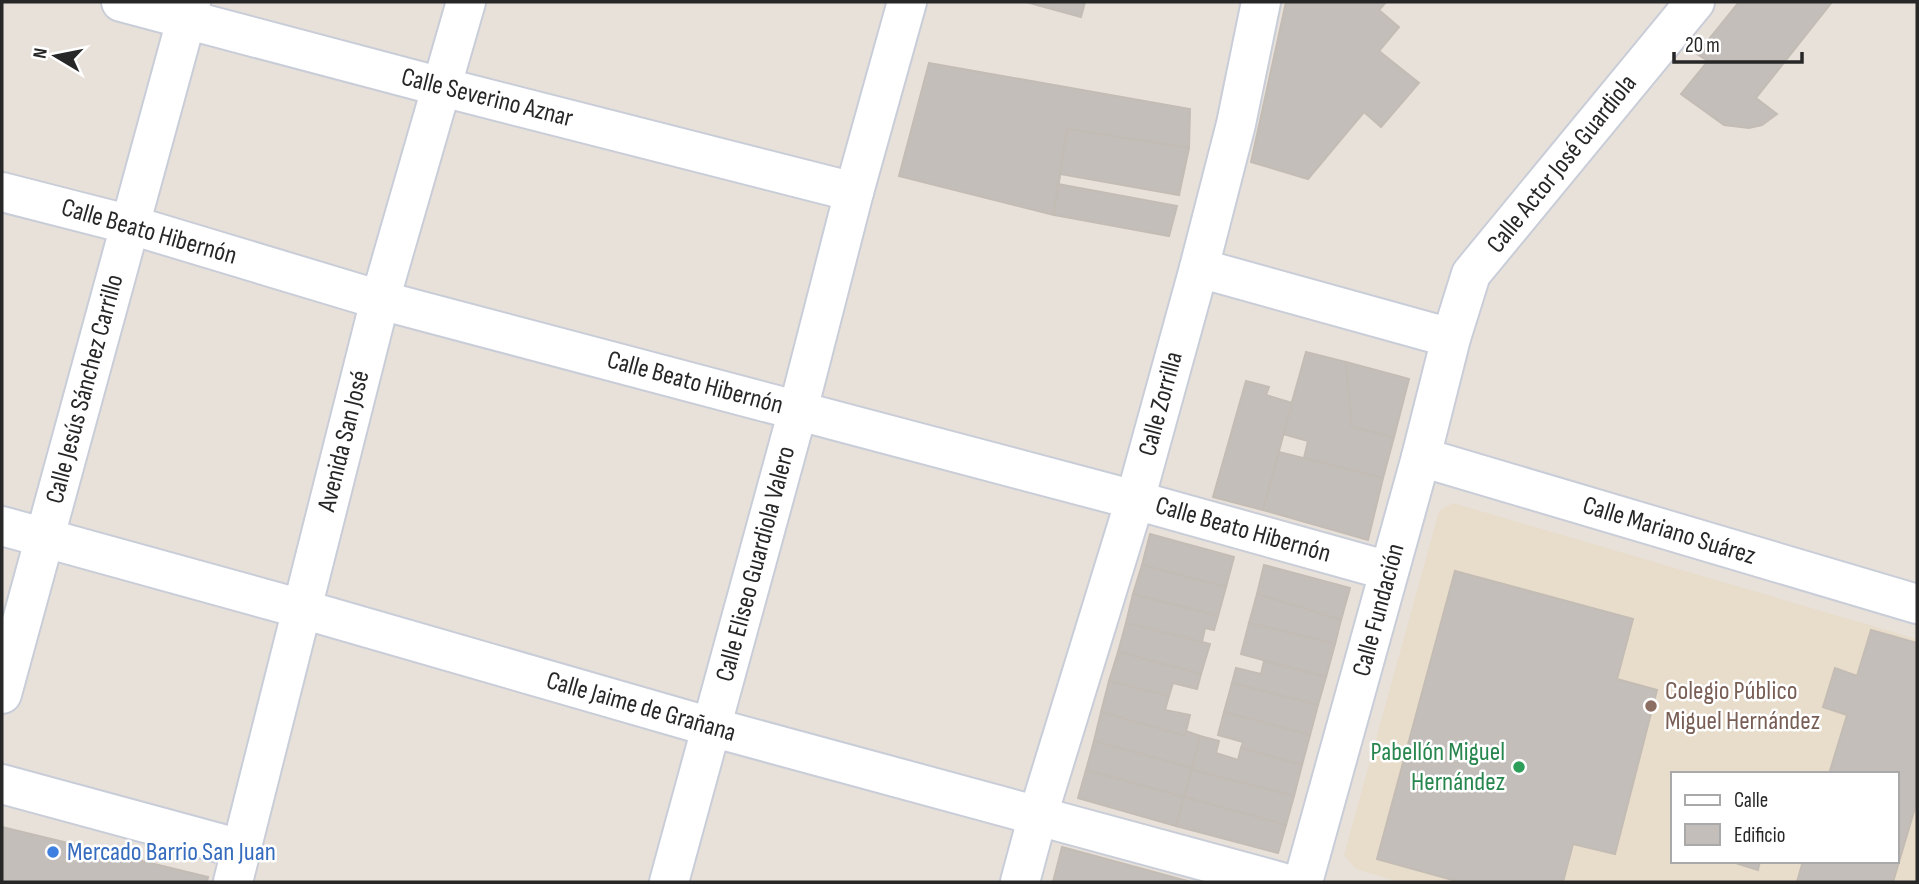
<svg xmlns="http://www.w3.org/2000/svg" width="1919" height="884" font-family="'Sofia Sans Condensed',sans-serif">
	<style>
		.education { fill: #e8dccb; fill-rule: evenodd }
		.building { fill: #c4beba; stroke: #c3bcb5; stroke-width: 2 }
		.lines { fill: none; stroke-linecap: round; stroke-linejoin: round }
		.minor-casing { stroke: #c9cdd8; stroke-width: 42 }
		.minor { stroke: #fff; stroke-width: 38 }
		.education-dot { fill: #8d6e63; stroke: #fff; stroke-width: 2.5 }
		.leisure-dot { fill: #2e9e5b; stroke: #fff; stroke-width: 2.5 }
		.shop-dot { fill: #3f7fe0; stroke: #fff; stroke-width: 2.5 }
		.labels { text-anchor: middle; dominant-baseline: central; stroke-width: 5; stroke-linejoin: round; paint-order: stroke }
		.street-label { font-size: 26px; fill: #272727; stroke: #fff }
		.education-label { font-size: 26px; fill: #785e54; stroke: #fff; text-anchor: start }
		.leisure-label { font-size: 26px; fill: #27864d; stroke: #fff; text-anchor: end }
		.shop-label { font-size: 26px; fill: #366cbe; stroke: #fff; text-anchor: start }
	</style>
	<rect width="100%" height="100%" fill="#e8e1da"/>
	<path class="education" d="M1453 503 1917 639V882H1399L1356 869 1344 855 1439 511ZM1672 774H1896V861H1672Z"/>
	<g class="building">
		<polygon points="1026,2 1085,2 1081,17"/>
		<polygon points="1286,2 1386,2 1379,10 1399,27 1379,51 1419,83 1381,127 1364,112 1308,179 1251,162"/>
		<polygon points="1739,2 1832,2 1756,98 1777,114 1762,125 1749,128 1724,125 1681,94 1708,61 1697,54"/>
		<polygon points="929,63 1190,109 1189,148 1067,129 1054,215 899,176"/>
		<polygon points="1067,129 1189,148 1179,195 1060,174"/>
		<polygon points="1058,184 1177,206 1169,236 1054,215"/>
		<polygon points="1306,352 1346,362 1352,427 1394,437 1383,478 1304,458 1308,441 1283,434"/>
		<polygon points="1346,362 1409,379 1394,437 1352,427"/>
		<polygon points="1246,381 1269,387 1266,395 1292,403 1263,510 1213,497"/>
		<polygon points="1279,452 1383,478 1368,540 1263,510"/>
		<polygon points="1150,534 1234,557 1226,587 1142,565"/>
		<polygon points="1142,565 1226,587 1218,616 1133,594"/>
		<polygon points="1264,565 1350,588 1341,620 1257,594"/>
		<polygon points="1455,571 1633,619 1617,679 1657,690 1615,854 1573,844 1563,882 1460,882 1377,859"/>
		<polygon points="1133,594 1218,616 1214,630 1205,628 1202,642 1126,623"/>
		<polygon points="1257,594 1341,620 1335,644 1249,623"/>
		<polygon points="1126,623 1210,644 1201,674 1118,652"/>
		<polygon points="1249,623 1335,644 1326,677 1241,654"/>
		<polygon points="1871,630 1917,643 1917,801 1893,882 1797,882 1803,861 1896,861 1896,774 1829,774 1847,715 1823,707 1835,668 1857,676"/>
		<polygon points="1118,652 1201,674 1197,689 1173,683 1169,696 1109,681"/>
		<polygon points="1264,661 1326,677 1318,705 1232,683 1236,668 1261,674"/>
		<polygon points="1109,681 1169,696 1165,710 1190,715 1185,736 1101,712"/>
		<polygon points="1232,683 1318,705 1310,735 1224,712"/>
		<polygon points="1101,712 1185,736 1186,731 1200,736 1192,768 1094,741"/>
		<polygon points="1224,712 1310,735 1302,765 1241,748 1243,742 1218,735"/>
		<polygon points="1200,736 1219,741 1216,753 1238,760 1241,748 1302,765 1294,796 1192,770"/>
		<polygon points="1094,741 1192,768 1184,797 1086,770"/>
		<polygon points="1086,770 1184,797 1176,826 1078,798"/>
		<polygon points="1192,770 1294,796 1286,825 1184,797"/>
		<polygon points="1184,797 1286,825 1278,853 1176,826"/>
		<polygon points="2,827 208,877 207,882 2,882"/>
		<polygon points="1062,847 1191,882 1053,882"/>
		<polygon points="1729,861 1760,861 1758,870"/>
	</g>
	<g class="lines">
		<defs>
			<g id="minor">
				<polyline points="121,2 442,87 854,192"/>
				<polyline points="2,192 131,225 380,300 1135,500 1389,571"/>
				<polyline points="1199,268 1451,338"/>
				<polyline points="1421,457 1917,604"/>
				<polyline points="2,526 302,609 711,727 1281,882"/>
				<polyline points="2,694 191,2"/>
				<polyline points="2,784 241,849"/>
				<polyline points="233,882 380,300 466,2"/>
				<polyline points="669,882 798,410 854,192 907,2"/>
				<polyline points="1020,882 1038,815 1135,500 1199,268 1236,124 1261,2"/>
				<polyline points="1303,882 1421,457 1451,338 1471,274 1695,2"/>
			</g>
		</defs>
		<use href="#minor" class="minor-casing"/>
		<use href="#minor" class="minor"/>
	</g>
	<circle class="education-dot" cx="1651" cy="706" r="7"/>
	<circle class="leisure-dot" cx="1519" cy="767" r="7"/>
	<circle class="shop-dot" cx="53" cy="852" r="7"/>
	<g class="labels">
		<g class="street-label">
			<text transform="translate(487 98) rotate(14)">Calle Severino Aznar</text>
			<text transform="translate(1562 164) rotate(-51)">Calle Actor José Guardiola</text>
			<text transform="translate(149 232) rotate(16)">Calle Beato Hibernón</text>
			<text transform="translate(695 383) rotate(15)">Calle Beato Hibernón</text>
			<text transform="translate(85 389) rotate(-75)">Calle Jesús Sánchez Carrillo</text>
			<text transform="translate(1161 404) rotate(-75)">Calle Zorrilla</text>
			<text transform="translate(344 441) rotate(-76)">Avenida San José</text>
			<text transform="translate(1243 530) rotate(16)">Calle Beato Hibernón</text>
			<text transform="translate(1669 531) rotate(17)">Calle Mariano Suárez</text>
			<text transform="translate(756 564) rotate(-75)">Calle Eliseo Guardiola Valero</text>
			<text transform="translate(1379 610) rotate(-75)">Calle Fundación</text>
			<text transform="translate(641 707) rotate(16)">Calle Jaime de Grañana</text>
		</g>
		<g class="education-label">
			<text x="1665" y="691">Colegio Público<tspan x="1665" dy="30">Miguel Hernández</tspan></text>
		</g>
		<g class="leisure-label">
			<text x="1505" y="752">Pabellón Miguel<tspan x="1505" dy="30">Hernández</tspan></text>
		</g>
		<g class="shop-label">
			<text x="67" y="852">Mercado Barrio San Juan</text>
		</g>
	</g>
	<rect width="1919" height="884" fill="none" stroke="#272727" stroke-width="7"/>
	<rect x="1671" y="772" width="228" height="91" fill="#ffffff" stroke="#a9a9a9" stroke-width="2"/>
	<rect x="1685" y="795" width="35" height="10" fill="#ffffff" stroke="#a9a9a9" stroke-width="2"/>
	<text x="1734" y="807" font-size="21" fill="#272727">Calle</text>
	<rect x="1685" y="824" width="35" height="21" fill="#c4beba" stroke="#a9a9a9" stroke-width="2"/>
	<text x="1734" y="842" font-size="21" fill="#272727">Edificio</text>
	<g transform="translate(56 56) rotate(280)" stroke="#ffffff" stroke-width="5" paint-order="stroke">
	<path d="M0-5L12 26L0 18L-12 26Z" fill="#272727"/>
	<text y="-10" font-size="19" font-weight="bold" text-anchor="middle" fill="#272727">N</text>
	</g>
	<path d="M1674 52v10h128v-10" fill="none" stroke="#272727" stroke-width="3.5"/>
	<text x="1685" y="52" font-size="21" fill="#272727" stroke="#ffffff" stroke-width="5" paint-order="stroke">20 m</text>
</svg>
